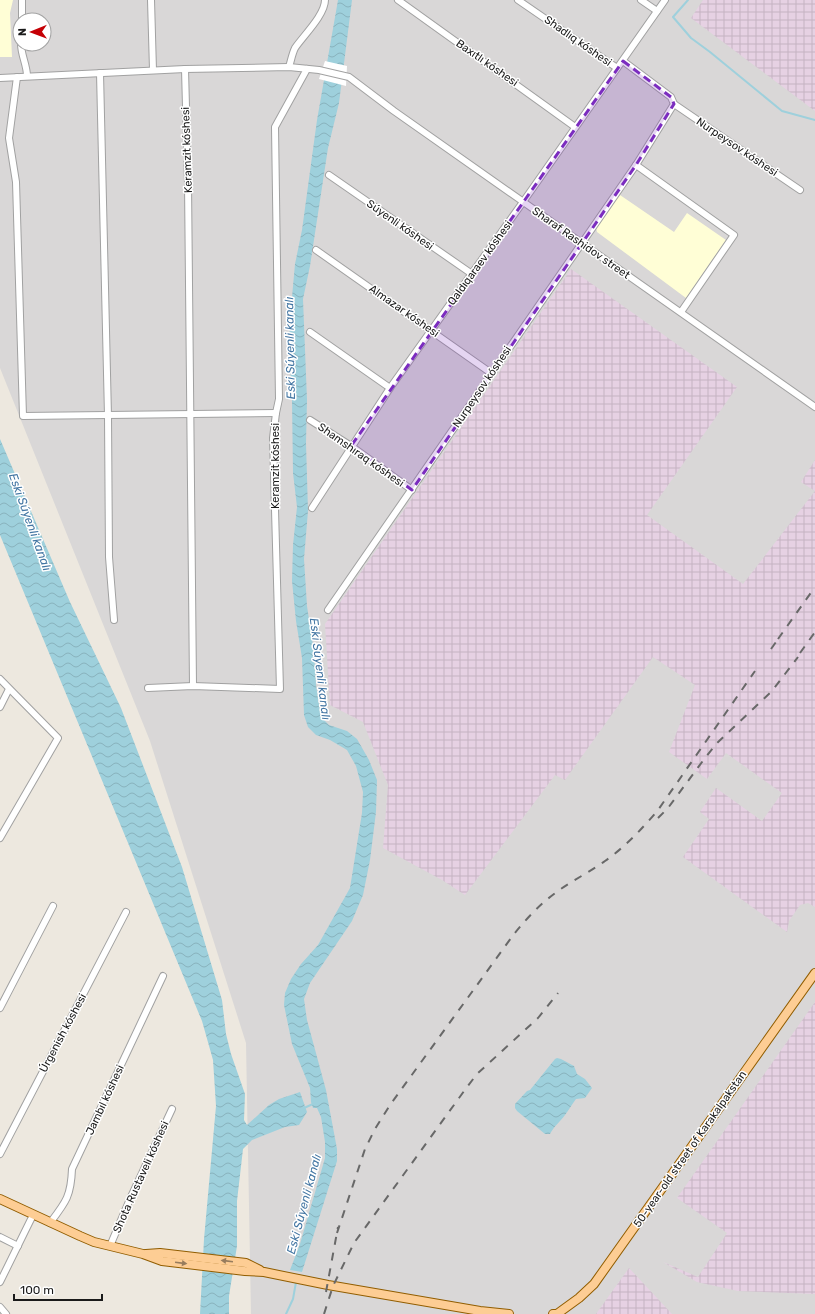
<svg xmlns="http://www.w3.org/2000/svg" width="815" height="1314" font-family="Rubik,sans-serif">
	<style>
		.residential { fill: #d9d7d7; fill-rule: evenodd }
		.industrial { fill: url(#industrial-grid) }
		.education { fill: #fffed6 }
		.water { fill: url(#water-waves) }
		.pier { fill: #fff }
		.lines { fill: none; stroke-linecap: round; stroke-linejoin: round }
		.stream { stroke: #9ed0dc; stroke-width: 2 }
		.minor-casing { stroke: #a1a1a1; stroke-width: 8 }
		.major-casing { stroke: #915d00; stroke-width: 10 }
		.minor { stroke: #fff; stroke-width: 6 }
		.major { stroke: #fdcd94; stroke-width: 8 }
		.rail { stroke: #686868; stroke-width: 2; stroke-dasharray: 8 8; stroke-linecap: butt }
		.oneway { fill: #977c5d }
		.marked { fill: #7b2cbf; fill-opacity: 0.2; stroke: #7b2cbf; stroke-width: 3; stroke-dasharray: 8 5; stroke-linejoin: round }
		.labels { text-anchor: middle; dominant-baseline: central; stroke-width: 3; stroke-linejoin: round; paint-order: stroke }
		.street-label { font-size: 11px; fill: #1a1a1a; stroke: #fff }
		.water-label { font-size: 12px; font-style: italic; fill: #4376a3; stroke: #fff }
	</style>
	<defs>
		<pattern id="industrial-grid" width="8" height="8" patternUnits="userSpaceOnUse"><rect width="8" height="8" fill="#e6d1e3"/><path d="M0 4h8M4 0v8" fill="none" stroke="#c5b3c2"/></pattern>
		<pattern id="water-waves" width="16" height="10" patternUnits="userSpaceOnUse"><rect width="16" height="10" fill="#9ed0dc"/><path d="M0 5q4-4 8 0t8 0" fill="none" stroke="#88b2bc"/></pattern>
	</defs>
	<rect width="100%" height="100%" fill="#ede8df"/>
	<path class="residential" d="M0 0H815V1314H251L246 1043 150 741 0 368ZM20 20H44V44H20Z"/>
	<g class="industrial">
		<polygon points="703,0 815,0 815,111 691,18"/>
		<polygon points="571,269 737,387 647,515 743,584 815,491 801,482 815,460 815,907 808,903 800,905 789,921 787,932 683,857 709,819 700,812 716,788 762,821 782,793 726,753 707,779 669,752 695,685 653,657 565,780 555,775 465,895 442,880 383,848 388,785 363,722 330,705 325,624"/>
		<polygon points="815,1002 815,1294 738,1291 697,1282 663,1262 698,1277 727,1233 677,1198"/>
		<polygon points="629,1268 672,1314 596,1314"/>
	</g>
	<g class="education">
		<polygon points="0,0 13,0 10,13 12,57 0,57"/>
		<polygon points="620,195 674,232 687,213 726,240 686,298 597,232 596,227"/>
	</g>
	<g class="water">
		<polygon points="338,0 352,0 339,103 328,148 310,266 303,299 307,400 306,443 308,511 304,559 307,606 314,652 316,685 321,717 329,725 347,731 357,739 369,760 377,780 376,812 370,860 363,895 352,921 310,983 304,999 307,1020 326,1090 337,1149 337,1161 302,1272 290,1270 300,1244 325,1158 325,1142 321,1117 317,1108 313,1108 311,1102 310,1088 292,1044 284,1005 285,993 291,979 301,964 318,945 350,888 362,813 363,792 356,766 347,750 330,740 316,735 308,727 304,715 302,658 296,621 292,581 293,545 297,507 293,473 292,401 289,341 291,308 295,264 302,230 317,120"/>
		<polygon points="0,439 70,602 121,708 182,867 222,1000 226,1034 231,1054 245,1094 244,1120 247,1125 269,1105 279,1099 300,1092 307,1112 299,1125 285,1127 252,1140 243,1149 237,1201 237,1246 229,1296 229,1314 200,1314 204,1239 216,1106 213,1060 202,1021 0,535"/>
		<path d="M557 1058 561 1059 574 1066 577 1074 585 1079 592 1088 585 1098 576 1099C572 1104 569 1110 565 1115 560 1122 554 1126 550 1134H545L517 1111 515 1108V1104L527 1091 530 1090 555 1059Z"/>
	</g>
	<polygon class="pier" points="325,61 347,66 346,86 319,79"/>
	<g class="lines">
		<g class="stream">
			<polyline points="688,0 673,17 691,38 710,52 782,111 815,120"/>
			<polyline points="304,1108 313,1104"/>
			<polyline points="286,1314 293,1299 296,1282"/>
		</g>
		<defs>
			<g id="minor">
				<polyline points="151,0 153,70"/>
				<polyline points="398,0 575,127"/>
				<polyline points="518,0 617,68"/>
				<polyline points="641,0 657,11"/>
				<polyline points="22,20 22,0"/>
				<path d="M21 44C21 55 27 65 27 76"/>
				<polyline points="623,61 671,97 674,104 800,190"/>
				<path d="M289 67C291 61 292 54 295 48 303 36 325 15 325 0"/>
				<polyline points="185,69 188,183 193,686"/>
				<polyline points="100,73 108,416 109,557 114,620"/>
				<polyline points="17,77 9,138 16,182 23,416 276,413"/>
				<polyline points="0,78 185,69 289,67 319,70 349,77 394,111 815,407"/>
				<polyline points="636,165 734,235 681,312"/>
				<polyline points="329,175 472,274"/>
				<polyline points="316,250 491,373"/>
				<polyline points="310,332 390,388"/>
				<polyline points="310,420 351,446 412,490"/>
				<polyline points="312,508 390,388 523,202 665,0"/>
				<polyline points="328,610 636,165 674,104"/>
				<polyline points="0,679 58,738 0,838"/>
				<polyline points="148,688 193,686 280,689 273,438 276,413 279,399 275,127 307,69"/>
				<polyline points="0,707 9,689"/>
				<polyline points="0,1008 53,906"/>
				<polyline points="0,1154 126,912"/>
				<path d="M50 1223C66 1202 71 1196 72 1169L163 976"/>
				<polyline points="0,1237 18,1246"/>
				<polyline points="110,1246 130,1199 172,1109"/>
				<polyline points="0,1282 33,1215"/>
				<polyline points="0,1307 6,1314"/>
			</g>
			<g id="major">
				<polyline points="0,1199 80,1236 94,1242 143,1254 162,1261 245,1271 264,1272 328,1285 480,1311 509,1314"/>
				<polyline points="146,1254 160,1253 246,1263 260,1270"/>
				<polyline points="553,1314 557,1314 579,1298 594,1284 815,973"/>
			</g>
		</defs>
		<use href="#minor" class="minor-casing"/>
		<use href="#major" class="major-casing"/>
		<use href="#minor" class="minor"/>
		<use href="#major" class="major"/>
		<g class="rail">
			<polyline points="778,639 815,587"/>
			<polyline points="771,649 776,642"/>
			<polyline points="800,653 815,632"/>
			<polyline points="658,818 668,808 705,758 717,743 772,691 798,657"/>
			<path d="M337 1233 365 1149 375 1129 390 1105 514 934C527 918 541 903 558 891 573 880 590 872 605 861 625 847 642 829 658 810L755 671"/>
			<polyline points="326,1292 338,1227"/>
			<polyline points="324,1314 333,1286 354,1243 467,1087 477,1074 538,1018 558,993"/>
		</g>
	</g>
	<defs><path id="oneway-solid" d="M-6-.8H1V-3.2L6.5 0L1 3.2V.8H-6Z"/></defs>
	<g class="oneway">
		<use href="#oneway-solid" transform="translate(227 1261) rotate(-173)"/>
		<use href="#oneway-solid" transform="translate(181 1263) rotate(7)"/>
	</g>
	<path class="marked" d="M623 61 671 97 674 104 636 165 412 490 351 446Z"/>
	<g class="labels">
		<g class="street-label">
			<text transform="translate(578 41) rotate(35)">Shadlıq kóshesi</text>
			<text transform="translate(487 63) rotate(35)">Baxıtlı kóshesi</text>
			<text transform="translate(737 147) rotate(34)">Nurpeysov kóshesi</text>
			<text transform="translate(187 150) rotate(-92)">Keramzit kóshesi</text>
			<text transform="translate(400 225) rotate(35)">Súyenli kóshesi</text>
			<text transform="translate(581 243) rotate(35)">Sharaf Rashidov street</text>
			<text transform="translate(480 263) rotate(-54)">Qaldıqaraev kóshesi</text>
			<text transform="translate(404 311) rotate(35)">Almazar kóshesi</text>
			<text transform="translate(482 387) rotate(-56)">Nurpeysov kóshesi</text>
			<text transform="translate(361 455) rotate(35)">Shamshıraq kóshesi</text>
			<text transform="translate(275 466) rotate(-90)">Keramzit kóshesi</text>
			<text transform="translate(63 1033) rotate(-62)">Úrgenish kóshesi</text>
			<text transform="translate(105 1100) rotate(-65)">Jambıl kóshesi</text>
			<text transform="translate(690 1149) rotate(-55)">50-year-old street of Karakalpakstan</text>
			<text transform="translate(141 1177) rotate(-66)">Shota Rustaveli kóshesi</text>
		</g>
		<g class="water-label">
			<text transform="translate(290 348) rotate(-91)">Eski Súyenli kanalı</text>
			<text transform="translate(30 522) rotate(70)">Eski Súyenli kanalı</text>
			<text transform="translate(320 669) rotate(83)">Eski Súyenli kanalı</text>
			<text transform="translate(304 1204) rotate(-75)">Eski Súyenli kanalı</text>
		</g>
	</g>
	<g transform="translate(32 32) rotate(269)"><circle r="19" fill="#ffffff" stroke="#a3a3a3"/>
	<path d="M0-3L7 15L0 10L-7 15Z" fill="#c50005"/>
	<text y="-6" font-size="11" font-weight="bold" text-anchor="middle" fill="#1a1a1a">N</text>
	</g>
	<path d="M14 1294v6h88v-6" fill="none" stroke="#1a1a1a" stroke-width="2"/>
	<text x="20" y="1294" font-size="12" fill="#1a1a1a" stroke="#ffffff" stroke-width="3" paint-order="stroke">100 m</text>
</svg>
